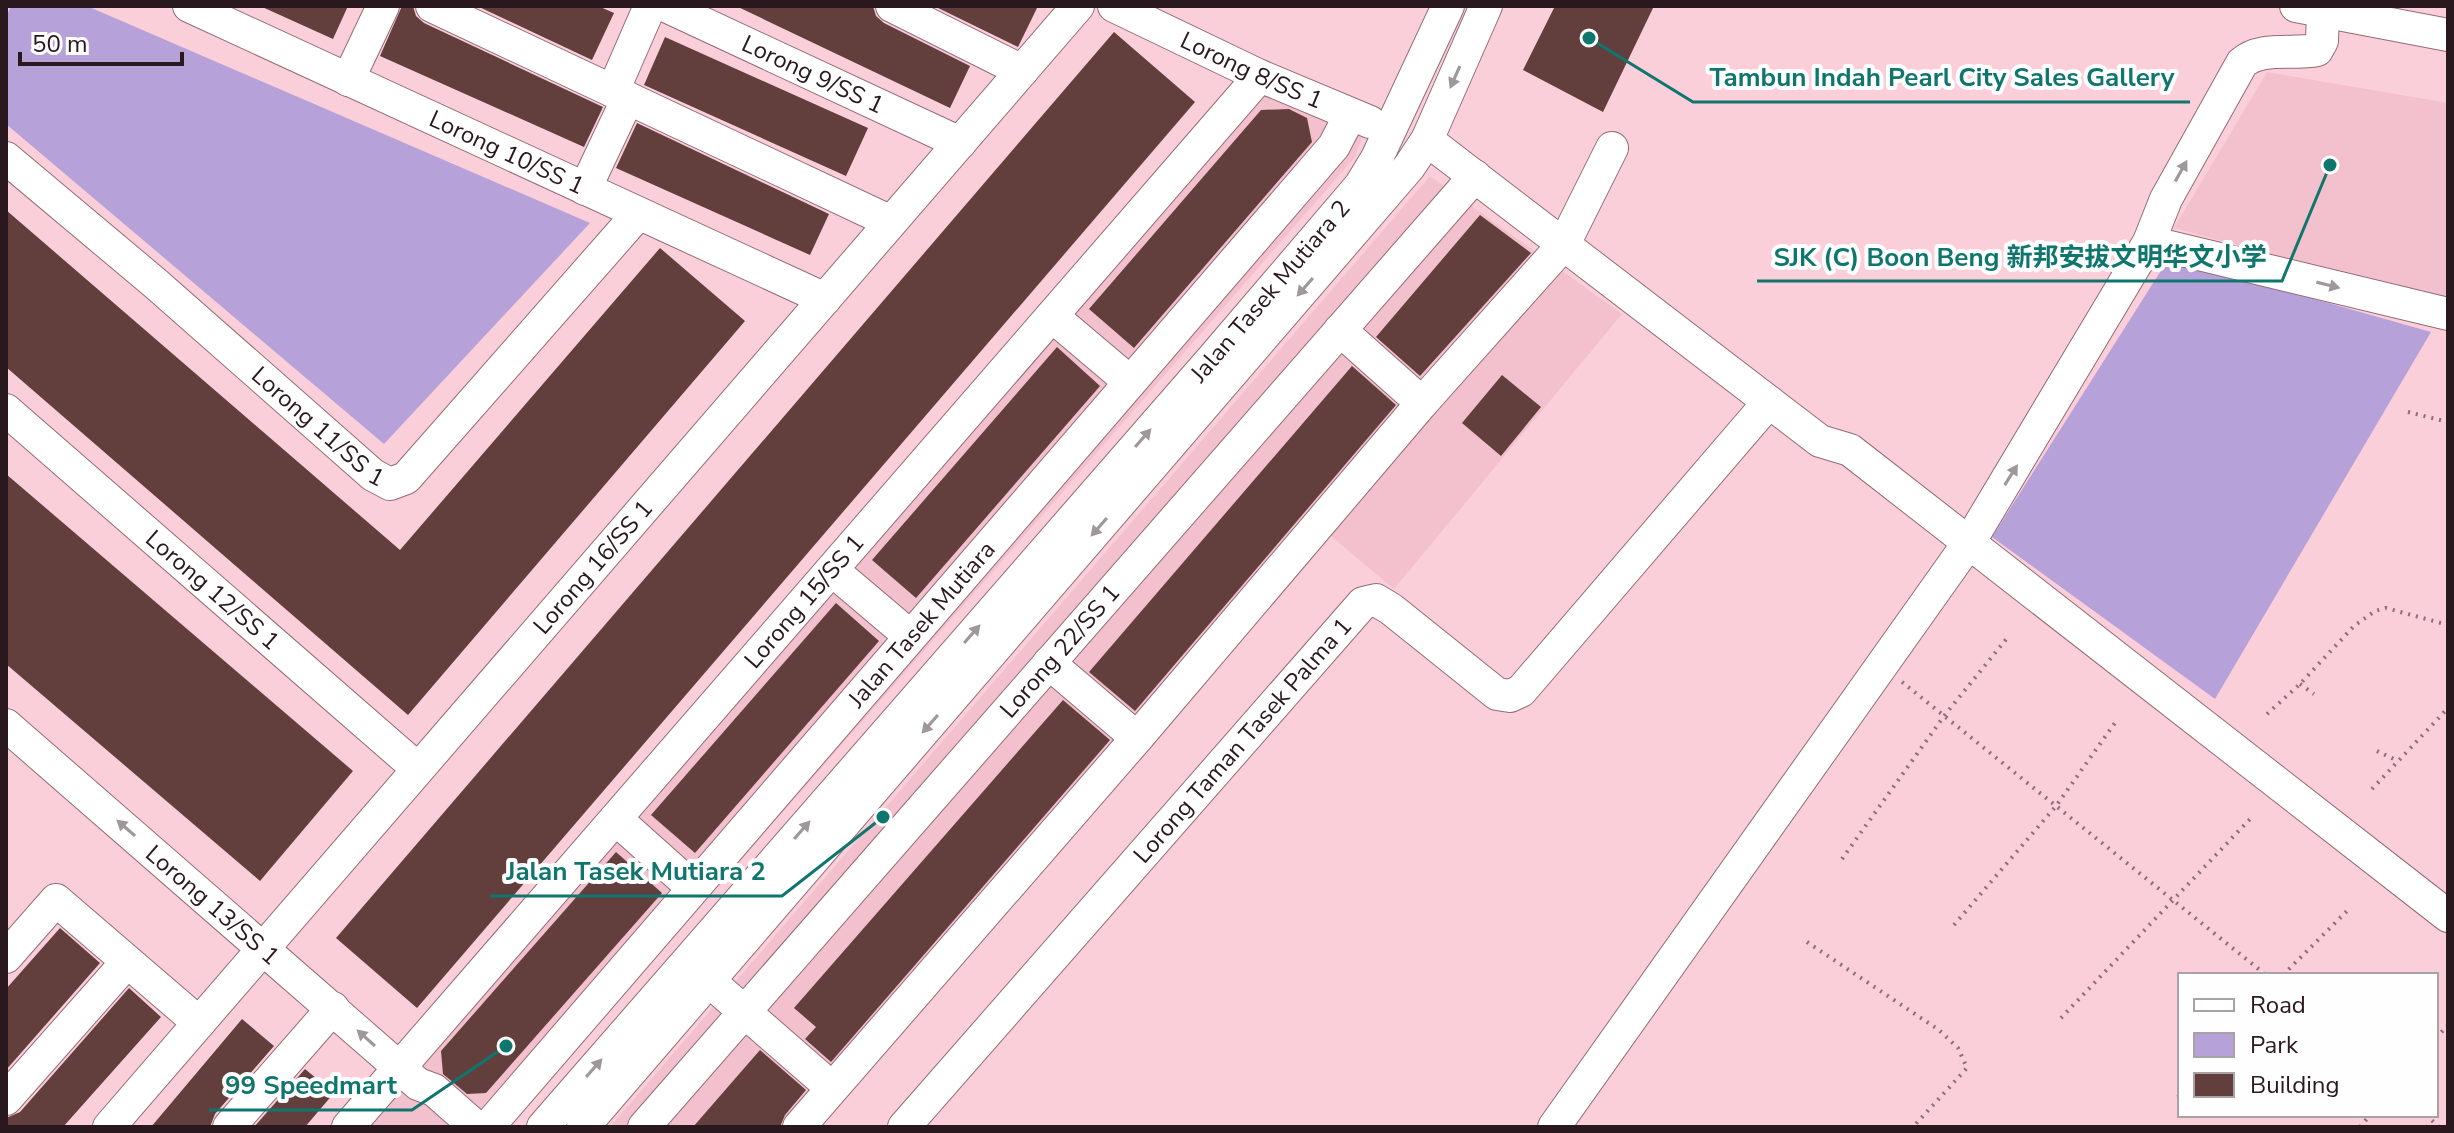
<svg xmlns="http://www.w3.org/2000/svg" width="2454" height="1133" font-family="'Nunito Sans','Noto Sans SC',sans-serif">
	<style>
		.built { fill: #f3c0cd }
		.green { fill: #b6a2d9 }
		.building { fill: #623e3d }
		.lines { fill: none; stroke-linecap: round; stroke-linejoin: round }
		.minor-casing { stroke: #936c77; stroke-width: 34 }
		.path { stroke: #8c6f77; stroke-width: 4; stroke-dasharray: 2 6; stroke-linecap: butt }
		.minor { stroke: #fff; stroke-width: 32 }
		.oneway { fill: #9f989a }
		.labels { text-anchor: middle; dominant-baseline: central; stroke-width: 8; stroke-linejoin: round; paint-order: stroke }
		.street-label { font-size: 24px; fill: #29191e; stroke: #fefefe }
		.leader { fill: none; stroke: #0f766e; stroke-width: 3 }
		.callout-dot { fill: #0f766e; stroke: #fefefe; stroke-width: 3 }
		.callout-label { font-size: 26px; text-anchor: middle; font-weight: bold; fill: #0f766e; stroke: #fefefe; stroke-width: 8; stroke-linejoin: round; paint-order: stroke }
	</style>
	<rect width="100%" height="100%" fill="#fbcfda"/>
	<g class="built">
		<polygon points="1280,70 1373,105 1355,157 508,1127 366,1127"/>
		<polygon points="2267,72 2448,103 2448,302 2174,228"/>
		<polygon points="1430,176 1622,314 1394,589 1325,531 806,1127 610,1127"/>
	</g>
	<g class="green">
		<polygon points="11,6 87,6 590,223 384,444 6,124 6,17"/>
		<polygon points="2169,258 2431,332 2215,699 1992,537"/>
	</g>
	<g class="building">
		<polygon points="260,6 348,6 333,39"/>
		<polygon points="402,6 413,6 416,16 424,23 603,107 584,147 380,56"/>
		<polygon points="477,6 598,6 614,13 592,60"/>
		<polygon points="736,6 873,6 876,16 884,23 970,66 950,108"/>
		<polygon points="934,6 1038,6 1018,47"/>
		<polygon points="1555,6 1654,6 1603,112 1523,70"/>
		<polygon points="1114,32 1195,102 417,1008 336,938"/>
		<polygon points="665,37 868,128 846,176 644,85"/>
		<polygon points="1289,109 1307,118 1312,142 1134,348 1089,309 1261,110"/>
		<polygon points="637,123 829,214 810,255 616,168"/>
		<polygon points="6,210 400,550 660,248 745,321 408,715 6,367"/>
		<polygon points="1480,215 1531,253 1420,376 1376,337"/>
		<polygon points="1057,347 1100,386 916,598 872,560"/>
		<polygon points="1352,366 1396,405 1135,711 1089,672"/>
		<polygon points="1502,375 1541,407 1501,456 1462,423"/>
		<polygon points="6,474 353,771 260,881 6,664"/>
		<polygon points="836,603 879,641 695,853 651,815"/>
		<polygon points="1063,700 1110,740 831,1062 805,1039 816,1027 794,1008"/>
		<polygon points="616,852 662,893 486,1093 467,1094 443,1074 441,1051"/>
		<polygon points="60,928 100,963 6,1070 6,989"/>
		<polygon points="129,988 161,1017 63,1127 6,1127 6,1118 20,1112"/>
		<polygon points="242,1019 274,1046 215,1114 210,1127 151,1127"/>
		<polygon points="760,1050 806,1090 785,1115 780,1127 693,1127"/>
		<polygon points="305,1069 334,1093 305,1127 254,1127"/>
	</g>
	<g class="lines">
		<defs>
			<g id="minor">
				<path id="s1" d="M189 6 825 299"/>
				<polyline points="432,6 891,222"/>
				<path id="s2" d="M666 6 960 143"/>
				<polyline points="892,6 1022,71"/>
				<path id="s3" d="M1114 6 1260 76 1370 122"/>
				<polyline points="2296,6 2448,35"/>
				<polyline points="348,80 383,6"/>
				<polyline points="613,91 650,6"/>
				<polyline points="1427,140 1820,441 1850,450 2448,916"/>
				<path id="s4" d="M6 158 155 283 373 475 390 484 406 478 638 214"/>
				<polyline points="585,189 628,98"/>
				<path d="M2149 242 2166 199 2242 63C2261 46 2293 55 2317 50L2322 41 2323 12"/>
				<polyline points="1052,316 1130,382"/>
				<polyline points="1340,330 1422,403"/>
				<path id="s5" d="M6 410 418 769"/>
				<polyline points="832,570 910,636"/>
				<polyline points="1049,663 1137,738"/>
				<path id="s6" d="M6 725 418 1084 434 1090 476 1127"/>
				<polyline points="616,819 692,887"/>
				<polyline points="6,957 56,900 199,1023"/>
				<polyline points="708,980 832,1088"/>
				<polyline points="6,1099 127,962"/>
				<path id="s7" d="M109 1127 1078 6"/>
				<polyline points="229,1127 333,1008"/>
				<path id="s8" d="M348 1127 1260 76"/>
				<path id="s9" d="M488 1127 1334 146 1350 115"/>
				<path id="s10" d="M543 1127 1213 358 1360 186 1377 158 1448 6"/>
				<polyline points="583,1127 1409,167 1427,140 1486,6"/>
				<path id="s11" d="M644 1127 1475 176"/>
				<polyline points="799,1127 1137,738 1422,403 1564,244 1612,148"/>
				<path id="s12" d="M904 1127 1363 603 1376 600 1391 609 1497 694 1510 696 1521 691 1769 402"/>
				<polyline points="1554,1127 1970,541 2149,242 2448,314"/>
			</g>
		</defs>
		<use href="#minor" class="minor-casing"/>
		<g class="path">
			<polyline points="2408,412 2448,422"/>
			<polyline points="1902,682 2266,975"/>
			<polyline points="2300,684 2314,694"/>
			<polyline points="2267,714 2300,684 2354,626 2375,611 2386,608 2448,625"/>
			<polyline points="2377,751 2398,761"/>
			<polyline points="2372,789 2448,708"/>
			<polyline points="1842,859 1944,716 2008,637"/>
			<polyline points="1954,925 2056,806 2117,720"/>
			<polyline points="1807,942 1939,1030 1958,1048 1967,1068 1913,1127"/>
			<polyline points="2283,975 2349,909"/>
			<polyline points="2061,1018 2251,818"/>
			<polyline points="2436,1038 2448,1025"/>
			<polyline points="2178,1097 2180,1094"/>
			<polyline points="2426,1115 2439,1127"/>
			<polyline points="2360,1127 2370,1115"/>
		</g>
		<use href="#minor" class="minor"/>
	</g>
	<defs><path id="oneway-solid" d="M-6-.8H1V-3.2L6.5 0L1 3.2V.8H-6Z" transform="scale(2)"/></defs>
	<g class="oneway">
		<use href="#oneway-solid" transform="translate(1455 77) rotate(114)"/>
		<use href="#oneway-solid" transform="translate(2181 171) rotate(-61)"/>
		<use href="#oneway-solid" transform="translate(2328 285) rotate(14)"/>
		<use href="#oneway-solid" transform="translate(1305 287) rotate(131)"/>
		<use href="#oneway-solid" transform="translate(1143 438) rotate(-49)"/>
		<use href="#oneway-solid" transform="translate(2011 475) rotate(-58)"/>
		<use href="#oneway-solid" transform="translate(1099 527) rotate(131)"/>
		<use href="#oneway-solid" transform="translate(972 634) rotate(-49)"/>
		<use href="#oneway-solid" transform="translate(930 724) rotate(131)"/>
		<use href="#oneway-solid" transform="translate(126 828) rotate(-139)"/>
		<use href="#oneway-solid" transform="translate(802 830) rotate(-49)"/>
		<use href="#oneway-solid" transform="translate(366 1038) rotate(-138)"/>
		<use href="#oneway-solid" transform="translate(594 1068) rotate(-49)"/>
	</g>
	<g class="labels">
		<g class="street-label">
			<text stroke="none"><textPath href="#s3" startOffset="152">Lorong 8/SS 1</textPath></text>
			<text stroke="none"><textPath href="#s2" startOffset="162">Lorong 9/SS 1</textPath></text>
			<text stroke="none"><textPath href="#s1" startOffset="350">Lorong 10/SS 1</textPath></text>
			<text stroke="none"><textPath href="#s10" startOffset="1108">Jalan Tasek Mutiara 2</textPath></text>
			<text stroke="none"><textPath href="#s4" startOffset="412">Lorong 11/SS 1</textPath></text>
			<text stroke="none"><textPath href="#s7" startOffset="740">Lorong 16/SS 1</textPath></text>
			<text stroke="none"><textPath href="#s5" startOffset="274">Lorong 12/SS 1</textPath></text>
			<text stroke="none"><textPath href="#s8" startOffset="696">Lorong 15/SS 1</textPath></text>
			<text stroke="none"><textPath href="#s9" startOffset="664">Jalan Tasek Mutiara</textPath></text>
			<text stroke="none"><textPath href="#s11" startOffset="632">Lorong 22/SS 1</textPath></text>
			<text stroke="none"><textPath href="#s12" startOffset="514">Lorong Taman Tasek Palma 1</textPath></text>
			<text stroke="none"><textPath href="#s6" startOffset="274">Lorong 13/SS 1</textPath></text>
		</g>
	</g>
	<path class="leader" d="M1589 38L1693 102H2190M2330 165L2282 281H1757M883 817L782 896H490M506 1046L412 1110H209"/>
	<g class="callout-dot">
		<circle cx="1589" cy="38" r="8"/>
		<circle cx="2330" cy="165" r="8"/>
		<circle cx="883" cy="817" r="8"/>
		<circle cx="506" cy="1046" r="8"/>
	</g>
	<g class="callout-label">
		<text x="1942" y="86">Tambun Indah Pearl City Sales Gallery</text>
		<text x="2020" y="266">SJK (C) Boon Beng 新邦安拔文明华文小学</text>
		<text x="636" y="880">Jalan Tasek Mutiara 2</text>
		<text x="311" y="1094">99 Speedmart</text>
	</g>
	<rect width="2454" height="1133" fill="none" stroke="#29191e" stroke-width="16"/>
	<rect x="2178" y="973" width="260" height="144" fill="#fefefe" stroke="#a9a2a4" stroke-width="2"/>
	<rect x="2194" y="999" width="40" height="12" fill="#ffffff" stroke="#a9a2a4" stroke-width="2"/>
	<text x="2250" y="1013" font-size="24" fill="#29191e">Road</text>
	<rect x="2194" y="1033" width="40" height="24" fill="#b6a2d9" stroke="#a9a2a4" stroke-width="2"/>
	<text x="2250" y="1053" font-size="24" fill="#29191e">Park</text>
	<rect x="2194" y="1073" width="40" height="24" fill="#623e3d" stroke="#a9a2a4" stroke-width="2"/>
	<text x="2250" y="1093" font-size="24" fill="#29191e">Building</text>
	<path d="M20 52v12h162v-12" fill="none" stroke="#29191e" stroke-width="4"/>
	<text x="32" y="52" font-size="24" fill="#29191e" stroke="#fefefe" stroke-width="6" paint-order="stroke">50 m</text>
</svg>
